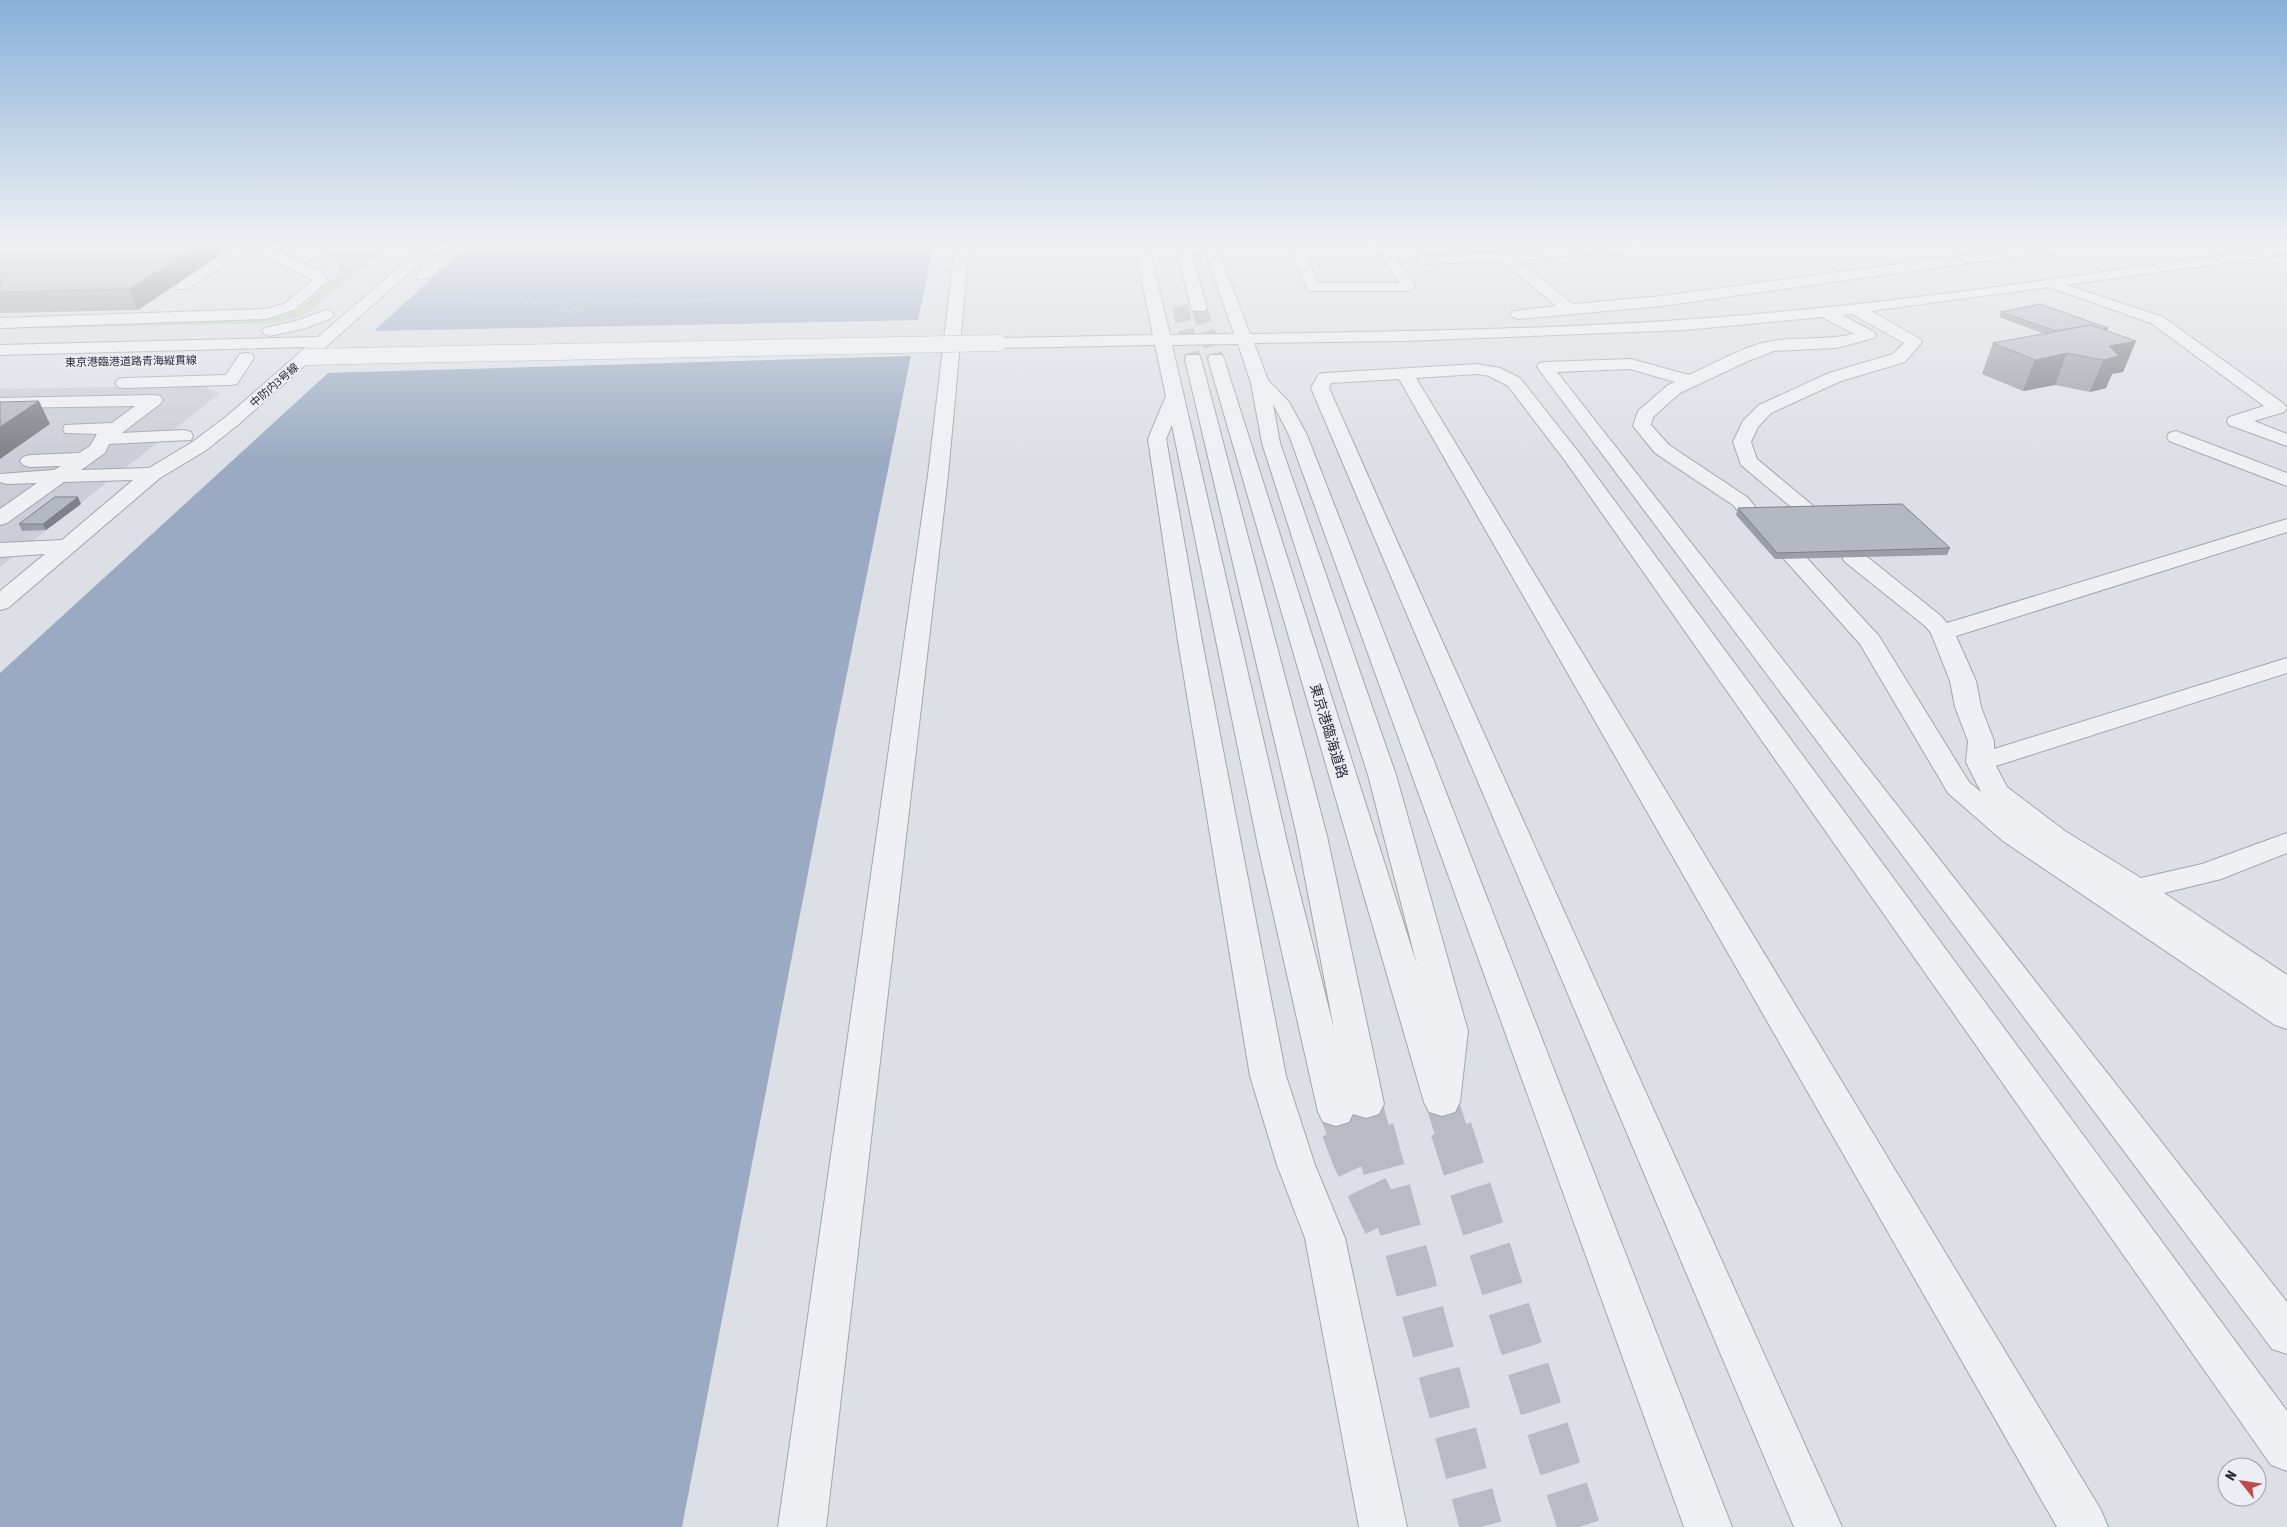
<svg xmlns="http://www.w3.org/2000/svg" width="2287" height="1527" font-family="'Asap Condensed','Noto Sans JP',sans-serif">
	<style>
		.built { fill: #cbced6 }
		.green { fill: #c1cebe }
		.water { fill: #9aaac2 }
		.pier { fill: #dcdfe5 }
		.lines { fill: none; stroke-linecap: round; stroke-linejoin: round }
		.minor-tunnel-far2 { stroke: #b8bbc3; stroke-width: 16; stroke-dasharray: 16 8; stroke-linecap: butt }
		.minor-tunnel-far1 { stroke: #b8bbc3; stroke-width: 33; stroke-dasharray: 33 16; stroke-linecap: butt }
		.minor-tunnel { stroke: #b8bbc3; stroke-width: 42; stroke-dasharray: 42 21; stroke-linecap: butt }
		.minor-casing { stroke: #a2a6ae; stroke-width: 2 }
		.path { stroke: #babdc4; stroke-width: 2; stroke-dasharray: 2 2; stroke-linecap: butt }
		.minor { fill: #eef0f4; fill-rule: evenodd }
		.minor-bridge-casing { stroke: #a2a6ae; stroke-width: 17; stroke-linecap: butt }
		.minor-bridge { stroke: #eef0f4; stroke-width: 16 }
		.wall { fill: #9b9ea6 }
		.shaded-wall { fill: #7e8187 }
		.building { fill: #b4b8c1; stroke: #7e8187 }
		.labels { text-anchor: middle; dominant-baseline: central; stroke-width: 4; stroke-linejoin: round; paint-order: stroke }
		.far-street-label { font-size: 11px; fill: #272c3a; stroke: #ebeef3 }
		.street-label { font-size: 14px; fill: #272c3a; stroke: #ebeef3 }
	</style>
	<rect width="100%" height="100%" fill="#dcdfe5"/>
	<polygon class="built" points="200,385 220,393 0,567 0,389"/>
	<polygon class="green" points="301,246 389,246 305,315 276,323 0,329 0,326 256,320 279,317 296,311 338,276 338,261 321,251"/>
	<polygon class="water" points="467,246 933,246 835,733 682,1527 0,1527 0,673"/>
	<polygon class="pier" points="920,320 913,356 324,373 371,331"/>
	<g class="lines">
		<g class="minor-tunnel-far2">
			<polyline points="1180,306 1193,359"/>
			<polyline points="1199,308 1216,359"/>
		</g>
		<g class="minor-tunnel-far1">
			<polyline points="1442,1102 1451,1131"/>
			<polyline points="1366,1104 1373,1131"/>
			<polyline points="1336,1112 1343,1131"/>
		</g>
		<g class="minor-tunnel">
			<polyline points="1342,1129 1353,1158 1387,1230"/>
			<polyline points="1373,1129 1481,1527"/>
			<polyline points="1451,1129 1579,1527"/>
		</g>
		<defs>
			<g id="minor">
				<polygon points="234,246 268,246 322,272 328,281 294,310 266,319 0,328 0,318 265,309 284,304 313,280 252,249 245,251 188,289 178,289 176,286 178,283"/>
				<polygon points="424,246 439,246 239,424 205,451 160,478 8,608 0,610 0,591 45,554 0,557 0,543 62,540 133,480 64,482 7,523 0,525 0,509 37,483 7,484 0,482 0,474 54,470 61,466 30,467 23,465 20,461 23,457 30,455 79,453 90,446 97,434 65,433 63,429 65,425 112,423 135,406 0,408 0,398 154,395 160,396 163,400 160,404 122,433 184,430 191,432 193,436 191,440 109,444 105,453 81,470 149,468 191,443 227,416 306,347 0,355 0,345 318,337"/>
				<polygon points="449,246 464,246 428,279 418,279 416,276 418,273"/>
				<polygon points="955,246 969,246 948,475 826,1527 778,1527 928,475"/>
				<path d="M1135 246H1149L1170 335 1234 334 1203 246H1217L1250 334C1426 331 1603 329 1778 312 1948 297 2118 269 2287 246V254L2066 285 2163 317 2284 404 2287 408 2284 412 2254 421 2287 434V446L2229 425 2227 421 2229 417 2264 406 2151 323 2049 287 1871 311 1920 339 1922 342 1905 362 1841 381 1771 413 1758 427 1751 442 1757 459 1817 509 1820 513 1817 517 1810 519 1803 517 1741 465 1733 442 1743 421 1759 405 1829 373 1893 354 1904 343 1852 314 1842 315 1874 332 1876 335 1874 338 1836 348 1774 351 1748 361 1680 393 1653 417 1651 425 1669 445 1747 497 1762 515 1759 519 1752 521 1745 519 1733 505 1655 453 1633 426 1638 411 1668 385 1675 382 1630 369 1557 372 2287 1302V1354L2272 1349 1537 367 1539 363 1545 362 1631 359 1689 375C1714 364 1745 345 1772 341 1799 337 1827 340 1854 334L1822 317 1684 330 1404 341 1254 343 1268 380 1289 402 1307 435 1732 1527H1684L1289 435 1273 404 1280 443 1396 775 1468 1031 1460 1102 1455 1112 1442 1116 1429 1112 1424 1102 1208 359 1210 355H1222L1224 359 1417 965 1368 775 1262 443 1251 383 1238 344 1172 345 1288 846 1334 1029 1297 836 1185 359 1187 355H1199L1201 359 1327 836 1384 1104 1379 1114 1366 1118 1353 1114 1349 1122 1336 1126 1323 1122 1318 1112 1258 846 1172 425 1166 439 1202 641 1286 1076 1315 1165 1345 1238 1407 1527H1359L1305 1238 1277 1165 1250 1076 1178 641 1148 439 1166 396 1155 345 998 348 992 346 990 343 992 340 998 338 1153 335Z"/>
				<polygon points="1176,246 1190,246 1207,308 1204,311 1194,311 1191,308"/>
				<polygon points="1288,246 1302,246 1318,283 1399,283 1374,246 1388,246 1416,287 1409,291 1308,291"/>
				<polygon points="1586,246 1640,246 1633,250 1518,260 1573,304 1662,296 2033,246 2069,246 2062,250 1662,306 1518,319 1513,317 1510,314 1513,311 1556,306 1502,261 1422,264 1415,260 1422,256 1505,253"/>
				<polygon points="326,310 332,312 334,315 332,318 306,328 270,336 264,334 262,331 264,328 296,321"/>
				<polygon points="246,353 252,354 254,358 237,384 231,385 124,388 118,387 115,383 118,379 124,378 226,375 240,354"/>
				<polygon points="1477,364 1500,368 1520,378 1580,454 2287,1411 2287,1471 2271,1465 1566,462 1508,386 1489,376 1477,374 1416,378 2101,1510 2108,1527 2057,1527 1399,379 1331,383 1329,388 1388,521 1842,1527 1794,1527 1311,388 1319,374 1325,373"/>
				<polygon points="2176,431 2287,473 2287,486 2169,441 2167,437 2169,433"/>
				<polygon points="2287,519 2287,532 1956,636 1976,681 1981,707 1994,741 1994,749 2287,658 2287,673 1996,766 2007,787 2065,831 2141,878 2202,864 2287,833 2287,853 2221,879 2164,893 2287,975 2287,1029 2275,1025 2003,841 1948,793 1860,644 1784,559 1787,554 1795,552 1803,554 1879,636 1969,782 1981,792 1966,762 1968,741 1955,707 1950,681 1931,633 1925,626 1845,562 1842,557 1845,552 1853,550 1861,552 1941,616 1947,623"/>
			</g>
		</defs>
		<use href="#minor" class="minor-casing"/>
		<g class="path">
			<polyline points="398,306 566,302 560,309 583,308 589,302 711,300"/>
			<polyline points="563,319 571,309"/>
		</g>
		<use href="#minor" class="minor"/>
		<defs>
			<polyline id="minor-bridge" points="306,357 998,343"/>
		</defs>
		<use href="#minor-bridge" class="minor-bridge-casing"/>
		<use href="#minor-bridge" class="minor-bridge"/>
	</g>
	<g class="wall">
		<polygon points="0,246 226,251 138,310 0,313"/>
		<polygon points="2001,312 2108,328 2107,331 2136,341 2123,372 2112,374 2106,388 2090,392 2055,385 2023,391 1982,374 1993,343 2045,334 1999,317"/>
		<polygon points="81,504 46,530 22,531 19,524"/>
		<polygon points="1738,508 1950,548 1947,555 1775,559 1736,515"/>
	</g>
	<g class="shaded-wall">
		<polygon points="199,246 224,246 226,251 138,310 129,289"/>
		<polygon points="2136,341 2123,372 2112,374 2106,388 2090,392 2109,346"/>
		<polygon points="2067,353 2055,385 2023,391 2035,360"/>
		<polygon points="39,401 50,424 0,459 0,427"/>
		<polygon points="78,497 81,504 46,530 43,524"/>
	</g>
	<g class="building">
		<polygon points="0,246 199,246 129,289 0,292"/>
		<polygon points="2040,304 2108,328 2103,329 2091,325 2056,331 2001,312"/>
		<polygon points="2091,325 2136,341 2109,346 2119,356 2103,360 2067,353 2035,360 1993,343"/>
		<polygon points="39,401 0,427 0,402"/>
		<polygon points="55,497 78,497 43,524 19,524"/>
		<polygon points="1902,504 1950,548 1777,553 1738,508"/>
	</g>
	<linearGradient id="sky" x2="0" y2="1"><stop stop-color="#89b0d9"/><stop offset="0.53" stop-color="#eff1f3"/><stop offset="1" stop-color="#eff1f3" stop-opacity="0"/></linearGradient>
	<rect width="2287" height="460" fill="url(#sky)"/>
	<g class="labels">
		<g class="far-street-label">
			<text transform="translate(131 361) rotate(-1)">東京港臨港道路青海縦貫線</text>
			<text transform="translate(274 385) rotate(-41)">中防内3号線</text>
		</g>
		<g class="street-label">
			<text transform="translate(1329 731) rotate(73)">東京港臨海道路</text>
		</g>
	</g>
	<g transform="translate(2242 1482) rotate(300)"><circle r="24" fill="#ebeef3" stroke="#9da0a9"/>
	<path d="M0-4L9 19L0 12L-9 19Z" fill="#c14a51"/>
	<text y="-8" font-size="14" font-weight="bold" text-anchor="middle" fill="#272c3a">N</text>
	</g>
</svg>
